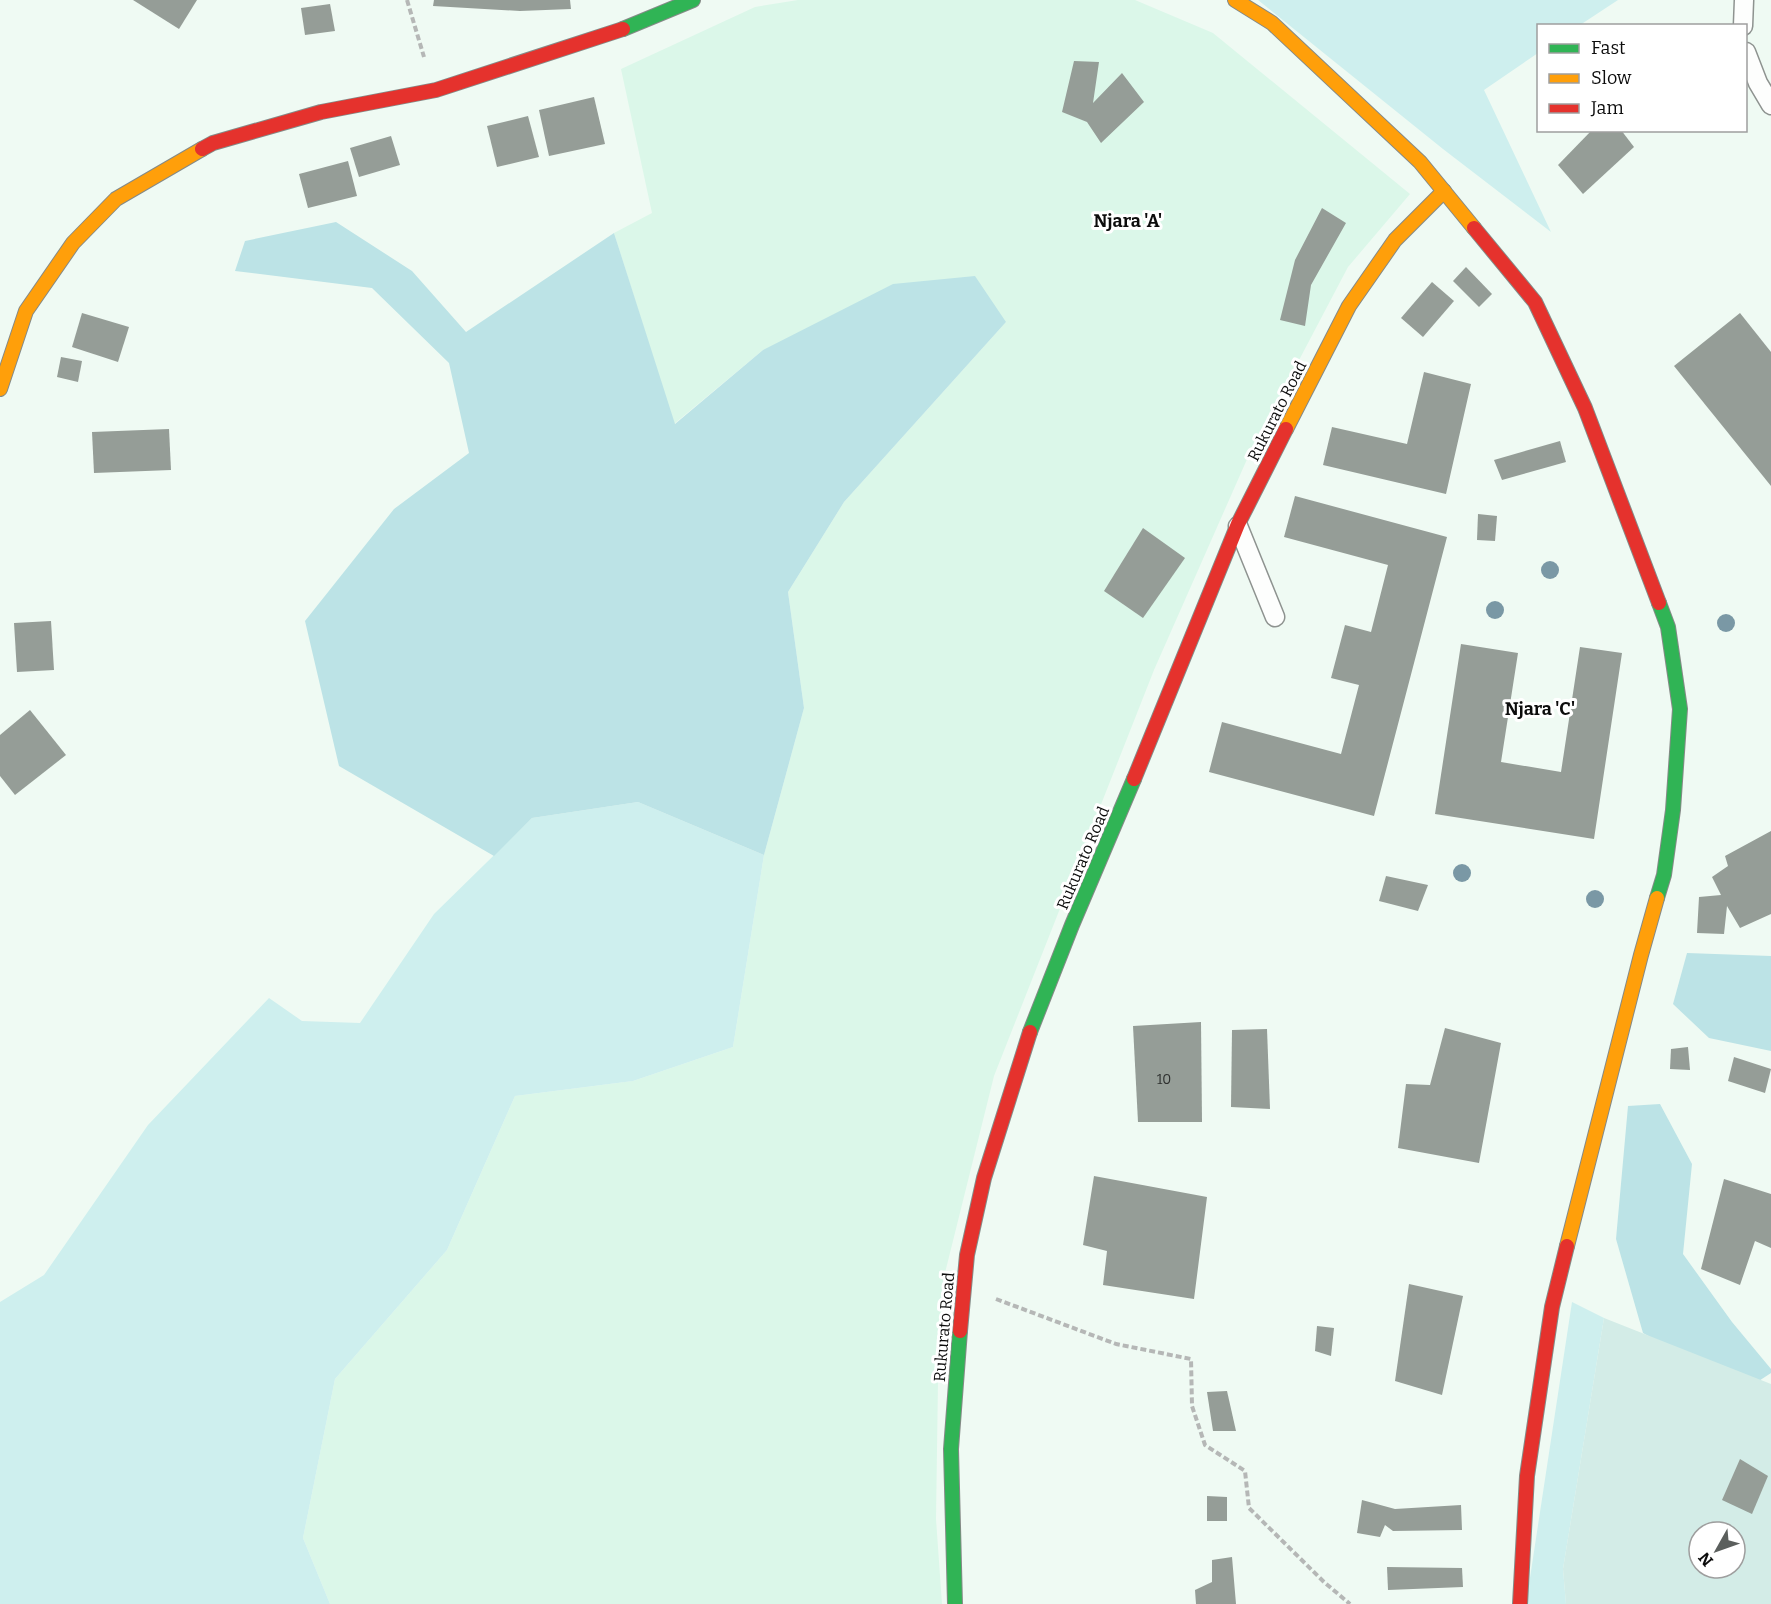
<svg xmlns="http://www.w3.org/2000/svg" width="1771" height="1604" font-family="Bitter,serif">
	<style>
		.farmland { fill: #dbf7e9 }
		.green { fill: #ceefee }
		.forest { fill: #bce3e6 }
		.cemetery { fill: #d3ece7; fill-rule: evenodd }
		.building { fill: #959d97 }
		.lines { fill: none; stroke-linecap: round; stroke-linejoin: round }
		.lane-casing { stroke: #8e9390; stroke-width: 21 }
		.fast-casing { stroke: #858a87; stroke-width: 16 }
		.slow-casing { stroke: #858a87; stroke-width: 16 }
		.jam-casing { stroke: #858a87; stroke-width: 16 }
		.path { stroke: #b5b7b6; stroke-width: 4; stroke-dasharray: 6 3; stroke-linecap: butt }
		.lane { stroke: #fdfefd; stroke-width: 18 }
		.fast { stroke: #30b455; stroke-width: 14 }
		.slow { stroke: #ff9f0a; stroke-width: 14 }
		.jam { stroke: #e5322d; stroke-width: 14 }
		.tree { fill: #7a98a5 }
		.labels { text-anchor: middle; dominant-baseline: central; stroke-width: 6; stroke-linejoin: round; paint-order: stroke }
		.number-label { font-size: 14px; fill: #2e302f }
		.street-label { font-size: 16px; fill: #0c0c0c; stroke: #fff }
		.neighbourhood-label { font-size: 18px; font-weight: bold; fill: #0c0c0c; stroke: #fff }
	</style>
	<rect width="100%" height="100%" fill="#effaf3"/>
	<polygon class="farmland" points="798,0 1135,0 1213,33 1410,194 1348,267 1248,457 1154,670 994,1076 943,1281 938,1381 936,1519 942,1604 330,1604 303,1538 335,1379 447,1250 515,1096 633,1081 733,1047 764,855 804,708 788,592 844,502 1006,322 763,350 674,424 614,233 652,213 621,69 755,7"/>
	<g class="green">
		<polygon points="1258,0 1618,0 1580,25 1538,26 1538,53 1484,90 1551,232 1443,149"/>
		<polygon points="638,802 764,855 733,1047 633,1081 515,1096 447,1250 335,1379 303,1538 330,1604 0,1604 0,1302 44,1275 148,1125 269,998 302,1021 360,1023 434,914 532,818"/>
		<polygon points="1572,1302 1604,1318 1563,1569 1566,1604 1526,1604"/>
	</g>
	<g class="forest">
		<polygon points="336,222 412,271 466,332 614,233 675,424 763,350 893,284 975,276 1006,322 844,502 788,592 804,708 764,855 638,802 532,818 494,856 339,766 305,621 394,509 469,453 449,363 372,288 235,271 245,241"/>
		<polygon points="1687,953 1771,956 1771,1051 1709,1038 1673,1004"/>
		<polygon points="1660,1104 1692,1164 1683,1254 1732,1322 1771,1369 1771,1373 1745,1390 1643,1333 1616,1239 1628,1106"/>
	</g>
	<path class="cemetery" d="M1604 1318 1771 1384V1604H1566L1563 1569ZM1699 1532H1735V1568H1699Z"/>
	<g class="building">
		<polygon points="133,0 197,0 179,29"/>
		<polygon points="434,0 570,0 571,9 520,11 433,6"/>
		<polygon points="330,4 335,31 305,35 301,8"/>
		<polygon points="1074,61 1099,62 1093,103 1122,73 1144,102 1101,143 1087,122 1062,112"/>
		<polygon points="594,97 605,144 549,156 539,110"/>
		<polygon points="528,116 539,157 497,167 487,126"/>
		<polygon points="1592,130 1621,130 1634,147 1583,194 1558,165"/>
		<polygon points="391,136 400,165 359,177 350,148"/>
		<polygon points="348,161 357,196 308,208 299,174"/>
		<polygon points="1322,208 1346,223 1311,285 1305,326 1280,320 1295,260"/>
		<polygon points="1466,267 1492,294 1479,307 1453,281"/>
		<polygon points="1432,282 1454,301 1423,337 1401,318"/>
		<polygon points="82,313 129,327 118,362 72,347"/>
		<polygon points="1740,313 1771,352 1771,486 1674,366"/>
		<polygon points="61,357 82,361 78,382 57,377"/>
		<polygon points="1424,372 1471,384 1446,494 1323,465 1332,427 1407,444"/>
		<polygon points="169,429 171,470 94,473 92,432"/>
		<polygon points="1560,441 1566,462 1502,480 1494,460"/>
		<polygon points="1295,496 1447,537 1374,816 1209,772 1222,722 1341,754 1359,685 1331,678 1345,625 1371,632 1388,565 1284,537"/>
		<polygon points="1478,514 1497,516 1495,541 1477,540"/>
		<polygon points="1143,528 1185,558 1143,618 1104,591"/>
		<polygon points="51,621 54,670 17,672 14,623"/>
		<polygon points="1461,644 1518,653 1501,762 1561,772 1580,647 1622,653 1594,839 1435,814"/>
		<polygon points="30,710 66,755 15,795 0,776 0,735"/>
		<polygon points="1771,831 1771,914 1740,928 1727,906 1724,934 1697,933 1699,897 1721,895 1712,877 1728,866 1725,856"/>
		<polygon points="1386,876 1428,885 1418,911 1379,901"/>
		<polygon points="1201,1022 1202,1122 1138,1122 1133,1026"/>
		<polygon points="1445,1028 1501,1043 1479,1163 1398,1148 1406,1084 1430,1085"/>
		<polygon points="1267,1029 1270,1109 1231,1107 1232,1030"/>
		<polygon points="1688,1047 1690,1070 1670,1069 1671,1049"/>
		<polygon points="1734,1057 1771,1069 1765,1093 1728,1081"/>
		<polygon points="1094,1176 1207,1197 1194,1299 1103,1285 1107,1251 1083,1245"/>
		<polygon points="1724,1179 1771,1194 1771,1248 1755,1241 1740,1285 1701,1269"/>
		<polygon points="1409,1284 1463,1296 1442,1395 1395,1381"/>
		<polygon points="1317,1326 1334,1328 1331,1356 1315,1351"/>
		<polygon points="1227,1391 1236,1431 1213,1431 1207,1392"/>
		<polygon points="1740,1459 1768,1476 1752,1514 1722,1500"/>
		<polygon points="1207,1496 1227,1497 1227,1521 1207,1521"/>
		<polygon points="1362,1500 1395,1509 1461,1505 1462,1530 1393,1531 1385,1525 1380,1537 1357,1533"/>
		<polygon points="1232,1557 1236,1604 1196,1604 1195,1590 1212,1582 1212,1560"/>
		<polygon points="1387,1567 1462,1568 1463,1587 1388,1590"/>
	</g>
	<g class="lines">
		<defs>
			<g id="lane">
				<polyline points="1743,26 1744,0"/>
				<polyline points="1746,52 1758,83 1771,105"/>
				<polyline points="1238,526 1275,617"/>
			</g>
			<g id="fast">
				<polyline points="623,29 693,0"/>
				<polyline points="1657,898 1664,875 1673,810 1680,709 1668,627 1659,603"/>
				<polyline points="1030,1032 1072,925 1134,779"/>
				<polyline points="955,1604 951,1449 960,1331"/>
			</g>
			<g id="slow">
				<polyline points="1235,0 1272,23 1420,162 1474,228"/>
				<polyline points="0,389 26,311 73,243 116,199 202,149"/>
				<polyline points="1286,429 1349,306 1395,240 1444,191"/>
				<polyline points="1567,1246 1641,955 1657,898"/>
			</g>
			<g id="jam">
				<polyline points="202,149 213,143 321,112 436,90 623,29"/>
				<polyline points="1474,228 1535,302 1585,408 1659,603"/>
				<polyline points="1134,779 1238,524 1286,429"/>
				<polyline points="960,1331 967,1255 984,1178 1030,1032"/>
				<polyline points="1520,1604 1527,1476 1552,1307 1567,1246"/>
			</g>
		</defs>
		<use href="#lane" class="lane-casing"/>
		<use href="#fast" class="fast-casing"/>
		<use href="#slow" class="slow-casing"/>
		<use href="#jam" class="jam-casing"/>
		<g class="path">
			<polyline points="407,0 424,57"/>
			<polyline points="996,1299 1116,1344 1191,1359 1192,1406 1205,1445 1245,1471 1249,1508 1324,1582 1350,1604"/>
		</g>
		<use href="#lane" class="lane"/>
		<use href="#fast" class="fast"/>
		<use href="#slow" class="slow"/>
		<use href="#jam" class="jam"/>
	</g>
	<g class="tree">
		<circle cx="1550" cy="570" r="9"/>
		<circle cx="1495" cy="610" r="9"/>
		<circle cx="1726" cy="623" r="9"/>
		<circle cx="1462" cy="873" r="9"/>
		<circle cx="1595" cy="899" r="9"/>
	</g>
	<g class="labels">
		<g class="number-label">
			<text x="1164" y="1079">10</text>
		</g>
		<g class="street-label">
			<text transform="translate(1277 411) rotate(-63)">Rukurato Road</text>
			<text transform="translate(1083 858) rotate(-67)">Rukurato Road</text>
			<text transform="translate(944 1327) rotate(-85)">Rukurato Road</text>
		</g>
		<g class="neighbourhood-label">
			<text x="1128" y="221">Njara 'A'</text>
			<text x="1540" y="709">Njara 'C'</text>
		</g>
	</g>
	<rect x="1537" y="24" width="210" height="108" fill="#ffffff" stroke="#9e9e9e" stroke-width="1.5"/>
	<rect x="1549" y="44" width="30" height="9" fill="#30b455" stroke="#9e9e9e" stroke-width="1.5"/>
	<text x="1591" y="54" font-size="18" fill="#0c0c0c">Fast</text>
	<rect x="1549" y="74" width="30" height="9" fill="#ff9f0a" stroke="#9e9e9e" stroke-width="1.5"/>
	<text x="1591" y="84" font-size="18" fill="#0c0c0c">Slow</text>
	<rect x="1549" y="104" width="30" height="9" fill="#e5322d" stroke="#9e9e9e" stroke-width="1.5"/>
	<text x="1591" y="114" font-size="18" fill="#0c0c0c">Jam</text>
	<g transform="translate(1717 1550) rotate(230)"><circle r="28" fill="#ffffff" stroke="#9e9e9e" stroke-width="1.5"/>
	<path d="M0-4.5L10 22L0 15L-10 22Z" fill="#5b5f5d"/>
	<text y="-9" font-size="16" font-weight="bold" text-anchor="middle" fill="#0c0c0c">N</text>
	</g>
</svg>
